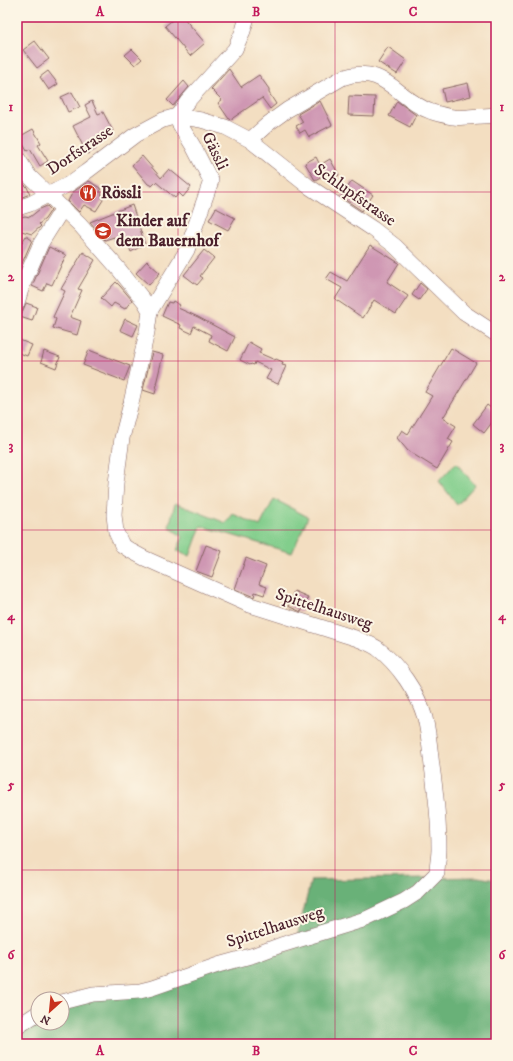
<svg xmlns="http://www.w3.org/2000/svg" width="513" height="1061" font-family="'IM FELL DW Pica',serif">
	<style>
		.green { fill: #82ce8c; stroke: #66765c }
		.forest { fill: #69b178; stroke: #5a6852 }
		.building { fill: #cf97b3 }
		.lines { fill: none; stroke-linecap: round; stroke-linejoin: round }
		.minor-casing { stroke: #856260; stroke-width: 16 }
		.minor { stroke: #fff; stroke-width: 15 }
		.grid { fill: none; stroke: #c2185b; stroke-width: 1; stroke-opacity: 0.55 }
		.labels { text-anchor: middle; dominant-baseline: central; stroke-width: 4; stroke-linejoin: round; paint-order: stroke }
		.street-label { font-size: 17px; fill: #4a1f2b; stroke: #fcf5e5 }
		.poi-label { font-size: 17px; font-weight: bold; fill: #4a1f2b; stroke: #fcf5e5; text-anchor: start }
		.neatline { fill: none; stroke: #c2185b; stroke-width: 1.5 }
		.grid-label { font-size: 13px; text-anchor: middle; font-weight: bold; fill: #c2185b }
	</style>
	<rect width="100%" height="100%" fill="#fcf5e5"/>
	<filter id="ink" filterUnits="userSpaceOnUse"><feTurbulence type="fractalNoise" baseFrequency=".025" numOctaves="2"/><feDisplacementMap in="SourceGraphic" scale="8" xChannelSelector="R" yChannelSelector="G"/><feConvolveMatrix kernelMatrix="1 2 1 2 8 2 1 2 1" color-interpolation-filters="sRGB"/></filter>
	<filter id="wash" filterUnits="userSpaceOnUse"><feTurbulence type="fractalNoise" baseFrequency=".012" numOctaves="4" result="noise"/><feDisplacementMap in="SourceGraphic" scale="16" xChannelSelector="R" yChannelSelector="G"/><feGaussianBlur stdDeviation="0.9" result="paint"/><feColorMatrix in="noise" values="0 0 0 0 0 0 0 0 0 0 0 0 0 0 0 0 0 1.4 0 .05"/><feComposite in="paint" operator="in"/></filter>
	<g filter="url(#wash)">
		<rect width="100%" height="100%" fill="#f3dec1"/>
		<g class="green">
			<polygon points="456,463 475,485 457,505 439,481"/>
			<polygon points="274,499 308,517 292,553 201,526 190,556 177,550 183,537 169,527 175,503 226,523 233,514 260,526"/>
		</g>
		<polygon class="forest" points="478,877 496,880 496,1044 17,1044 17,1030 38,1017 38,1023 62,1023 62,1005 294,949 311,880"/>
		<g id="blocks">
			<g class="building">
				<polygon points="176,17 183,17 205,43 190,56 165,26"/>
				<polygon points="35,41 49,59 37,68 23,50"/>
				<polygon points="388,47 406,60 397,74 378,62"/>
				<polygon points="132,49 142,59 135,65 125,55"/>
				<polygon points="229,69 241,87 259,75 269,89 269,93 276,104 270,109 262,98 230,120 229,119 218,103 222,100 211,89"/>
				<polygon points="48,71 58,84 49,90 40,77"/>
				<polygon points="184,81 189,87 173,106 167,100"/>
				<polygon points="468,83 471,96 445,102 442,89"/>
				<polygon points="72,92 80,107 68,112 61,97"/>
				<polygon points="349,96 375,97 374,116 348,115"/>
				<polygon points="92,101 98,114 103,112 113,131 92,142 96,149 87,154 73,126 91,117 85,105"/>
				<polygon points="320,101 332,125 309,137 305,130 300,133 296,126 303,122 298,114"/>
				<polygon points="397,101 416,115 410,127 389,116"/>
				<polygon points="33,129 41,143 38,145 48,161 40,166 30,149 27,151 19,137"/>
				<polygon points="142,156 161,178 169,169 191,187 183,197 179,193 175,198 156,182 152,186 148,184 132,165"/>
				<polygon points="316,157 320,165 330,159 339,175 331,179 328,173 315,180 305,163"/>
				<polygon points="89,181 100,188 103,200 96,211 84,205 79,212 68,201 73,192"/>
				<polygon points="352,181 373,195 362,211 341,197"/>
				<polygon points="23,183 27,187 30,194 17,199 17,185"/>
				<polygon points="132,205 145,244 131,252 127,243 117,246 114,237 105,240 90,222"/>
				<polygon points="47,206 51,210 45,219 39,224 41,226 40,227 32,234 18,230 17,218 25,216 30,217 40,209"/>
				<polygon points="216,208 235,218 228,230 209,220"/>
				<polygon points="26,236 32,240 17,275 17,250"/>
				<polygon points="370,245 399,263 387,282 408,296 396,314 374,300 363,318 335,299 342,288 326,279 331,272 347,281"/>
				<polygon points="49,247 66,255 52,285 47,283 43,291 32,286"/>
				<polygon points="204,250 214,258 200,276 203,278 197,285 184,275"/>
				<polygon points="83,252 95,260 78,289 82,290 70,317 81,321 77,335 53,328 56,319 53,317 65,291 61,289"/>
				<polygon points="147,261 160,273 149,285 136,273"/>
				<polygon points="116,282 120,286 132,300 125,309 114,303 111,307 101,298"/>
				<polygon points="420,283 427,289 419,300 412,295"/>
				<polygon points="173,301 180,305 178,308 198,317 235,337 228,351 209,341 211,335 194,326 191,333 180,328 181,325 162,316 168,302 172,303"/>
				<polygon points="26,303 37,307 32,321 20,317"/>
				<polygon points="125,319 138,325 133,336 120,330"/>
				<polygon points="17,339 32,345 27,356 17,352"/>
				<polygon points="249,342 261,349 259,353 275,360 276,359 283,362 282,365 286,366 278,384 266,379 271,370 255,362 254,365 251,364 250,365 240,360"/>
				<polygon points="451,348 476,363 443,418 456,426 448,439 453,442 437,469 408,451 397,438 402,430 408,434 432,396 425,392"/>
				<polygon points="89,350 130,366 124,381 83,365"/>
				<polygon points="44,351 60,357 56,368 41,362"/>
				<polygon points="152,352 163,355 156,384 157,384 155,394 143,390"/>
				<polygon points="487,405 496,412 496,417 484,433 473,424"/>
				<polygon points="206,545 222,551 212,577 196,571"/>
				<polygon points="246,558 266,566 259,584 267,587 264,595 255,592 254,597 235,589"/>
				<polygon points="294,591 308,597 301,612 288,606"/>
			</g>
		</g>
	</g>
	<g filter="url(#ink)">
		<use href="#blocks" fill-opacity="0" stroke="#856260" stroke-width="1"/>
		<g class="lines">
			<defs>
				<g id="minor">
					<polyline points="177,116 187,102 235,49 243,31 247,17"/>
					<path d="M250 140 269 123 287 110 342 78C385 62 398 101 432 112 439 114 446 116 453 117 458 118 463 117 468 117 478 116 487 116 496 115"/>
					<path d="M17 157 29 176 80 225 117 267 145 302 150 311 147 332 131 403 122 438 116 483 114 515 116 532 122 545 131 551 144 558 247 604 355 638C363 641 371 644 377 648 398 664 418 693 425 718 429 734 430 750 432 766 436 794 439 821 439 849 439 857 437 865 437 873L418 892 404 901 366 919 281 945 254 955 218 965 152 988 140 991 93 994 62 1002"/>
					<polyline points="17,208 30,204 69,184 86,172 135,135 163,120 177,116 201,120 225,127 250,140 308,186 373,229 395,246 464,313 496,334"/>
					<polyline points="17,303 22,286 41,243 63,208"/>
					<polyline points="150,311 187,250 211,181 193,146 179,123 177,116"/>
					<polyline points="17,1027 38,1013"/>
				</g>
			</defs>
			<use href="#minor" class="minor-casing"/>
			<use href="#minor" class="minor"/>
		</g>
	</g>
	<path class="grid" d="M178 17V1044M335 17V1044M17 192H496M17 361H496M17 530H496M17 700H496M17 870H496"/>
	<defs>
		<symbol id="restaurant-disc" viewBox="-11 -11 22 22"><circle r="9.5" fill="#c8321e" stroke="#fcf5e5"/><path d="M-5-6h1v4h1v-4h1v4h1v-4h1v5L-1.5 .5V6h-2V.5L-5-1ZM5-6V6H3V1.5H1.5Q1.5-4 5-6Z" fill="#fff"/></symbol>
		<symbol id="school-disc" viewBox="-11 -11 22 22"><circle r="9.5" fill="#c8321e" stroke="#fcf5e5"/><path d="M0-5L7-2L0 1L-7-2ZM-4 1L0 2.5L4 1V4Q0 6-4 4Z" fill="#fff"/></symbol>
	</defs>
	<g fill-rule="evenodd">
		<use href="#restaurant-disc" x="78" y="183" width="20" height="20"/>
		<use href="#school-disc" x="93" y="221" width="20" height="20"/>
	</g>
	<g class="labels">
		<g class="street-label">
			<text transform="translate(80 150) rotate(-34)">Dorfstrasse</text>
			<text transform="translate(215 151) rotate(64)">Gässli</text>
			<text transform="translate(355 195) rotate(35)">Schlupfstrasse</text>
			<text transform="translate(324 609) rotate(18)">Spittelhausweg</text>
			<text transform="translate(275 927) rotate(-18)">Spittelhausweg</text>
		</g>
		<g class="poi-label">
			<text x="101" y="193">Rössli</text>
			<text x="116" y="221">Kinder auf<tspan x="116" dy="20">dem Bauernhof</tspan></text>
		</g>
	</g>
	<rect width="513" height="1061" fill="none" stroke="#fcf5e5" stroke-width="44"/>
	<g transform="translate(50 1011) rotate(207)"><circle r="19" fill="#fcf5e5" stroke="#b59f9b"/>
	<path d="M0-3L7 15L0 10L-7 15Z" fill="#c8321e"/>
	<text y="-6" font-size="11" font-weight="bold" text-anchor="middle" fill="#4a1f2b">N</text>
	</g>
	<rect x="22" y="22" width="469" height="1017" class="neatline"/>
	<g class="grid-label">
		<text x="100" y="16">A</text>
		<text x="256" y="16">B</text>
		<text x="413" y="16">C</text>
		<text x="11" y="111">1</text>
		<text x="502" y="111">1</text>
		<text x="11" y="281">2</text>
		<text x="502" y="281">2</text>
		<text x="11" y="450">3</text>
		<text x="502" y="450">3</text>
		<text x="11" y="620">4</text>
		<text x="502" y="620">4</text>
		<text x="11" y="789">5</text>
		<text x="502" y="789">5</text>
		<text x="11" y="959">6</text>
		<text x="502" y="959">6</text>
		<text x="100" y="1055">A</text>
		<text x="256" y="1055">B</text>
		<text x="413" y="1055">C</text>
	</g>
</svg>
